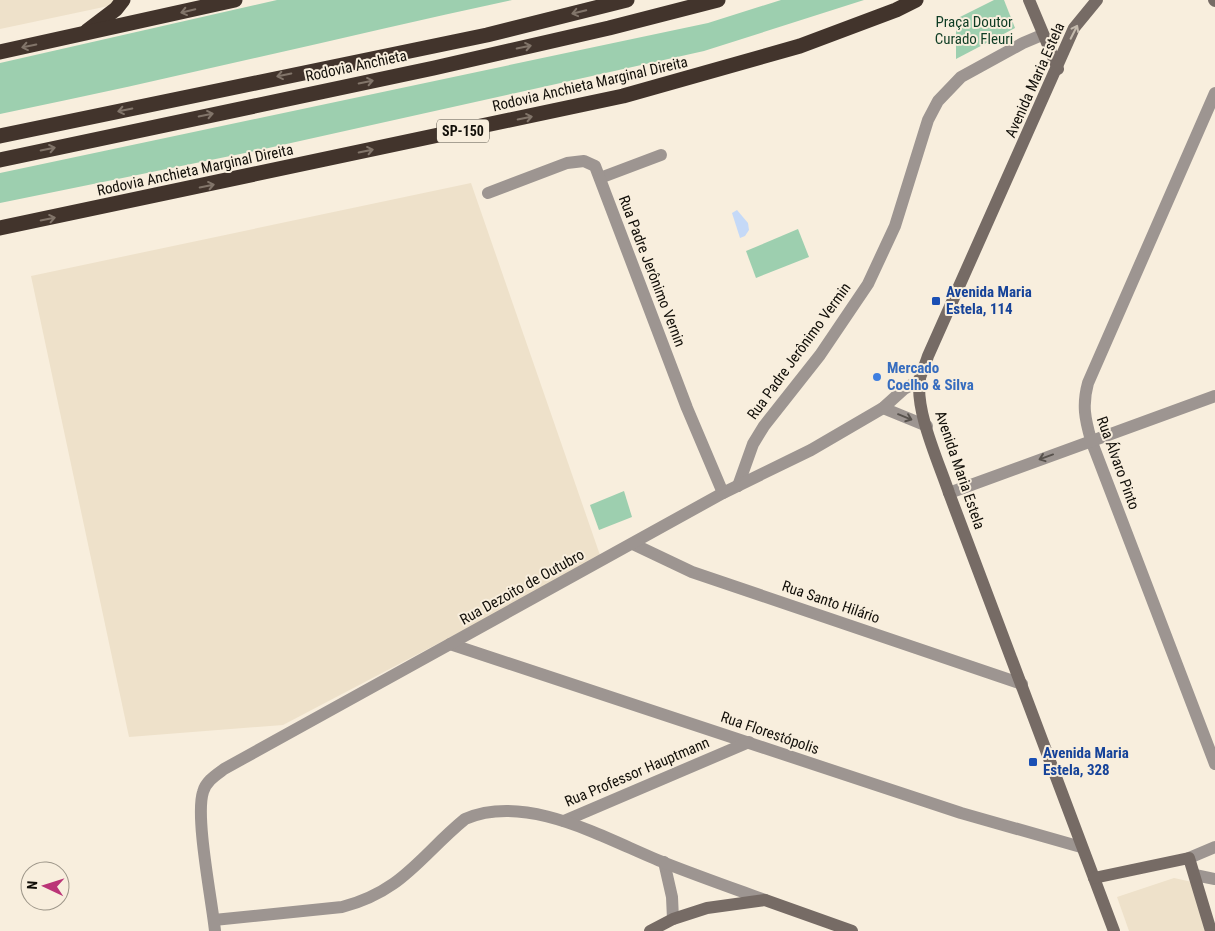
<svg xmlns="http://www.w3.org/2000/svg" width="1215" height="931" font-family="'Roboto Condensed',sans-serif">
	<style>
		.built { fill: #eee1ca }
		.green { fill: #9dcfaf }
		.water { fill: #c5d9f7 }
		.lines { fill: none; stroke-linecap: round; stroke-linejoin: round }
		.street { stroke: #9d9591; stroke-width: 12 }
		.secondary { stroke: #766b65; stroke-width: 12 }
		.highway { stroke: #42342c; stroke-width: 15 }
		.oneway { stroke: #82756a }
		.oneway2 { stroke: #c4baad }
		.oneway3 { stroke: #58524d }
		.transit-dot { fill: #1a4fb4; stroke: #f8eedd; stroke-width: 2 }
		.shop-dot { fill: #3f7fe0; stroke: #f8eedd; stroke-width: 2 }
		.labels { text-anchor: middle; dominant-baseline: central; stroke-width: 4; stroke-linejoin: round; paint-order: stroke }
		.shield { fill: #f8eedd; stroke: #575249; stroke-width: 1 }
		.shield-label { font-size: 14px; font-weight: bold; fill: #120f09 }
		.park-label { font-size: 15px; fill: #0e3c24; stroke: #f8eedd }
		.street-label { font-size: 15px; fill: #120f09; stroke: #f8eedd }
		.transit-label { font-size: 15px; font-weight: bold; fill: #164399; stroke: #f8eedd; text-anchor: start }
		.shop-label { font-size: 15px; font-weight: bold; fill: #366cbe; stroke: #f8eedd; text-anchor: start }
	</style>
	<rect width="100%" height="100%" fill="#f8eedd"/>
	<g class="built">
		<polygon points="0,0 116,0 118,4 0,29"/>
		<polygon points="471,183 601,558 283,725 129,737 31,276"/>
		<polygon points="1174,878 1192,882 1207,931 1129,931 1117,897"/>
	</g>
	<g class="green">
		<path d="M277 0H512C341 37 171 79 0 114V63Z"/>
		<polygon points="781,0 864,0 704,51 264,149 0,203 0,173 708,23"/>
		<polygon points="994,0 1004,0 1015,28 956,59 956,19"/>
		<polygon points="798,229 809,257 756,278 746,251"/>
		<polygon points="624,491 632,517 599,530 590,505"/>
	</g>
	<polygon class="water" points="737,210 748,223 749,230 745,236 740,238 732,213"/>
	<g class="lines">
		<g class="street">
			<path d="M1215 93 1088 383C1082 405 1085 419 1091 440L1215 764"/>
			<polyline points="600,178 661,155"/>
			<polyline points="488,193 567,163 584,161 595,166 687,408 723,493"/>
			<polyline points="883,408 927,426"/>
			<polyline points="738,486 753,444 764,426 820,355 868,284 895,226 928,120 938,101 961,77 1023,43 1042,35"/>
			<polyline points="949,493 1215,396"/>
			<polyline points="633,544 692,572 1022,684"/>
			<polyline points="450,644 961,813 1081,847"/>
			<polyline points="564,821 749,742"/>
			<polyline points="1189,858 1215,847"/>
			<polyline points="664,862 672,897 673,919"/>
			<polyline points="1195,875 1215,879"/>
			<path d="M214 920 342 907C403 891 420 856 465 819 528 792 607 840 665 863 698 876 732 888 765 900"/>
			<path d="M215 931C212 901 195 817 203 792 206 781 216 775 224 769L723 493 811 450 883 408 904 389 920 380"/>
		</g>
		<g class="secondary">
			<polyline points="1029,0 1058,69"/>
			<path d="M1097 0 1074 28 928 356C926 363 922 371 920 378 914 409 939 463 949 493L1114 931"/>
			<polyline points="1214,0 1215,1"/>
			<polyline points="1094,878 1189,858 1211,931"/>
			<polyline points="650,931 673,919 707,908 765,900 852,931"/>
		</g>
		<g class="highway">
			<polyline points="87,31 116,9 123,0"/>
			<polyline points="0,52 235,0"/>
			<polyline points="0,136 487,35 627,0"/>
			<polyline points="0,160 434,68 609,28 718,0"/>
			<polyline points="0,228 623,96 800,46 896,10 916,0"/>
		</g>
	</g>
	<defs><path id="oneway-shaft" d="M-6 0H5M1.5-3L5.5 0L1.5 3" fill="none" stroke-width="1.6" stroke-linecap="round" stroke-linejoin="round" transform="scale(1.25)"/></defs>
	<g class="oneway">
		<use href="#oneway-shaft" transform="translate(188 11) rotate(167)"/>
		<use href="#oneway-shaft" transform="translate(579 12) rotate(166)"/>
		<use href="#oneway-shaft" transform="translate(29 46) rotate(168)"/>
		<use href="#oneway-shaft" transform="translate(524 47) rotate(-12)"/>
		<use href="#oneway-shaft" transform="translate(284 75) rotate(168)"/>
		<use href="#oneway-shaft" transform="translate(366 82) rotate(-12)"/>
		<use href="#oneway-shaft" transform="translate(125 110) rotate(168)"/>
		<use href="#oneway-shaft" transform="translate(206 115) rotate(-12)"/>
		<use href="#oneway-shaft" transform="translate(525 118) rotate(-12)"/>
		<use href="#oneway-shaft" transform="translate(48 149) rotate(-12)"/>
		<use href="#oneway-shaft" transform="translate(366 151) rotate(-12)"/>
		<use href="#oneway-shaft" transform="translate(207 186) rotate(-12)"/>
		<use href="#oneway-shaft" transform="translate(48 219) rotate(-11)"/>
	</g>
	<use class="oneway2" href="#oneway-shaft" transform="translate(1074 32) rotate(-63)"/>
	<g class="oneway3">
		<use href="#oneway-shaft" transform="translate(905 417) rotate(22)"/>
		<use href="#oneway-shaft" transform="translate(1046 457) rotate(160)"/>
	</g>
	<g class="transit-dot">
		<rect x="931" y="296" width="10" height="10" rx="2.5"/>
		<rect x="1028" y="757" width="10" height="10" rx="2.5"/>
	</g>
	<circle class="shop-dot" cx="877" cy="377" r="5"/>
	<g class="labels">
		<rect class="shield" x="437" y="119.5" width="52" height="23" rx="4"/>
		<g class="shield-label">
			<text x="463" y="131">SP-150</text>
		</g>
		<g class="park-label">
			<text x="974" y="22">Praça Doutor<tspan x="974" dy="17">Curado Fleuri</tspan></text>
		</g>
		<g class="street-label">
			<text transform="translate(356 66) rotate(-12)">Rodovia Anchieta</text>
			<text transform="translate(1035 80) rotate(-66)">Avenida Maria Estela</text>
			<text transform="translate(590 84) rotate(-13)">Rodovia Anchieta Marginal Direita</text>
			<text transform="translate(195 170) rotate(-12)">Rodovia Anchieta Marginal Direita</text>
			<text transform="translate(652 271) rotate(69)">Rua Padre Jerônimo Vernin</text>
			<text transform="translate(799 351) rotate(-54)">Rua Padre Jerônimo Vermin</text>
			<text transform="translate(1118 463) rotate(70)">Rua Álvaro Pinto</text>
			<text transform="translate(960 470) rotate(71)">Avenida Maria Estela</text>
			<text transform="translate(522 587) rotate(-29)">Rua Dezoito de Outubro</text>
			<text transform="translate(831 602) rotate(19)">Rua Santo Hilário</text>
			<text transform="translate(770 733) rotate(19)">Rua Florestópolis</text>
			<text transform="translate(637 772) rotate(-23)">Rua Professor Hauptmann</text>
		</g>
		<g class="transit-label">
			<text x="946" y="292">Avenida Maria<tspan x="946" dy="17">Estela, 114</tspan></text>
			<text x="1043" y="753">Avenida Maria<tspan x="1043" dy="17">Estela, 328</tspan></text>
		</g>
		<g class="shop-label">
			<text x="887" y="368">Mercado<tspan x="887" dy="17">Coelho &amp; Silva</tspan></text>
		</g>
	</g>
	<g transform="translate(45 886) rotate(274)"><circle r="24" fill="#f8eedd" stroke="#9c9588"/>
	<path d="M0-4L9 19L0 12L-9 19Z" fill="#bb3477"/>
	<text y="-8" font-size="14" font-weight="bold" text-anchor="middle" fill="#120f09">N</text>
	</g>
</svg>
